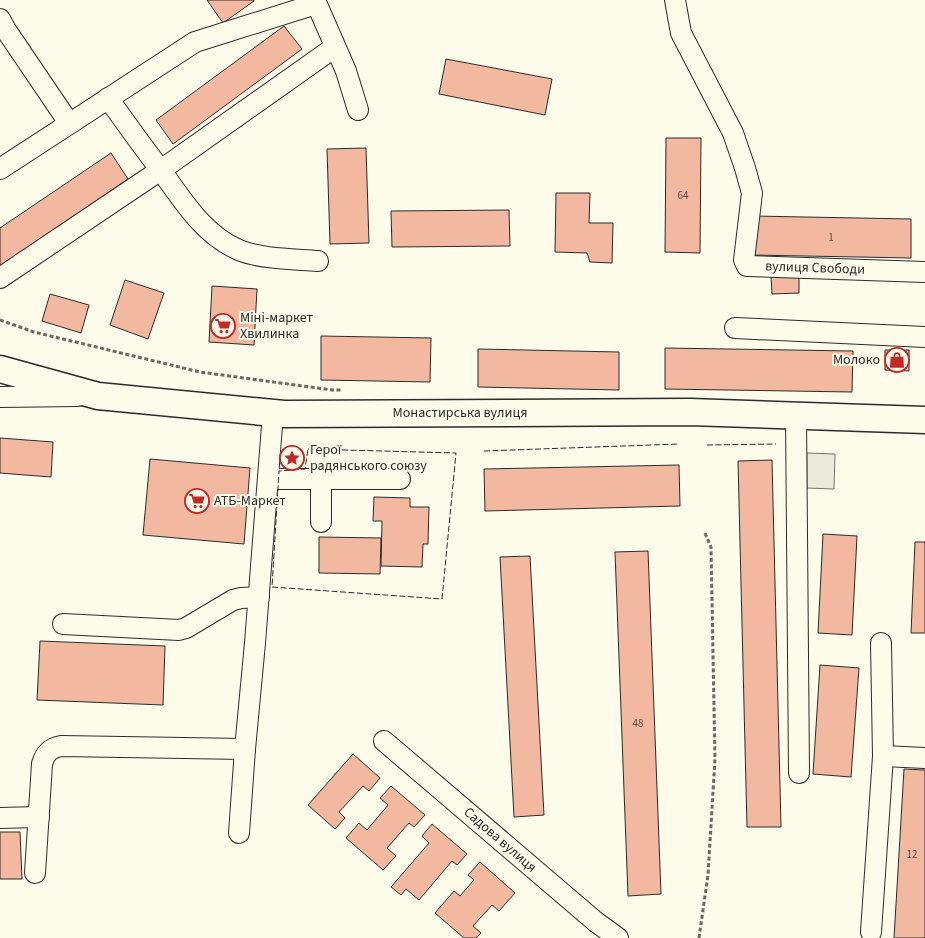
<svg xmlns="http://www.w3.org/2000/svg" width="925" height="938" font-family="'Source Sans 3',sans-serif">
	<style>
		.green { fill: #ecebdb; stroke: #74746e }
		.building { fill: #f2b8a0; stroke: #2b2b2b }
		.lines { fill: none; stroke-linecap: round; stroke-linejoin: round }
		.minor-casing { stroke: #2b2b2b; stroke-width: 22 }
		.major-casing { stroke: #2b2b2b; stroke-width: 29 }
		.path { stroke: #6a6964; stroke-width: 3; stroke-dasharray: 4 2.5; stroke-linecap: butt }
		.minor { stroke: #fdfbea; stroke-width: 20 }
		.major { stroke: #fdfbea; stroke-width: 26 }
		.fence { stroke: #2b2b2b; stroke-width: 1; stroke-dasharray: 6 2.5; stroke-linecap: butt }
		.labels { text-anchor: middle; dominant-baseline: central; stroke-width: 4; stroke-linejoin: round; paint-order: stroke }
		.number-label { font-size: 11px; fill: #5d4e48 }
		.street-label { font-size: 14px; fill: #2b2b2b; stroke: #fdfbea }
		.poi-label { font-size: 14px; fill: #2b2b2b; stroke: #fdfbea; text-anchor: start }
	</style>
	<rect width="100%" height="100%" fill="#fdfbea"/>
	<polygon class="green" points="807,453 835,454 834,489 807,488"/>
	<g class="building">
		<polygon points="207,0 254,0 254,1 223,23"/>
		<polygon points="284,26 302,49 173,144 156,120"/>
		<polygon points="446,59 552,79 545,115 439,94"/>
		<polygon points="666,138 701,138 700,253 665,252"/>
		<polygon points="366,148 369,243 330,244 327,149"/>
		<polygon points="111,153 128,179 0,267 0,228"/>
		<polygon points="556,193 590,193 589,223 613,223 612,263 590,262 587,253 555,252"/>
		<polygon points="509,210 510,246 392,247 391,211"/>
		<polygon points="752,216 911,219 911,258 751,255"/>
		<polygon points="771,276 799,276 799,293 772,294"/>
		<polygon points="125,280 164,293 148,339 110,325"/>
		<polygon points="212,286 257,289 254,345 209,342"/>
		<polygon points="50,294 89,305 81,333 42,321"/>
		<polygon points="321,336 431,338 430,382 321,380"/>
		<polygon points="665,348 853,351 852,392 665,389"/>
		<polygon points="478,349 619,352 619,390 478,387"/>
		<polygon points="885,350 909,350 909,371 885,370"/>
		<polygon points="0,438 53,442 51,477 0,473"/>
		<polygon points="150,459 250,468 244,544 143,535"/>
		<polygon points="772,460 781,827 747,827 738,461"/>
		<polygon points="679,465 680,506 485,511 484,469"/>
		<polygon points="374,497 410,498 410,507 429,507 428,544 423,544 422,567 381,566 382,521 373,521"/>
		<polygon points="823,534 857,536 852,635 818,633"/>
		<polygon points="319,537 381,538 380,574 319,573"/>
		<polygon points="915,542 925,542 925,633 911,633"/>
		<polygon points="648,551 661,894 628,896 615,552"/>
		<polygon points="530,556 544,815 514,817 500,557"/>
		<polygon points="40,641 165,646 163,705 37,700"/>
		<polygon points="820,665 859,668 851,777 813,774"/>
		<polygon points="353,754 380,778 369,791 363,786 339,812 345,818 335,829 308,805"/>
		<polygon points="904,769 925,770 925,938 894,938"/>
		<polygon points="391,786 425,815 414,827 409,823 387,848 396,856 383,870 346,838 359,823 367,830 388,805 380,798"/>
		<polygon points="432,824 467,854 457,865 452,861 419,900 406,889 401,895 391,887 429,843 422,836"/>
		<polygon points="0,832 20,832 22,879 0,879"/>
		<polygon points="480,862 515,893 499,911 492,905 473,926 481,933 476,938 464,938 435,913 454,891 460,896 474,880 468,875"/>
	</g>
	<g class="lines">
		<defs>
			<g id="minor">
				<polyline points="315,0 346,71 358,110"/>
				<polyline points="675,0 681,33 733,133 745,168 752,193 744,260 747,266 925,272"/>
				<polyline points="0,19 6,30 69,123"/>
				<path d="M108 98C125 122 142 146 160 169 182 199 203 235 239 250 260 259 294 259 318 261"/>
				<polyline points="0,169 195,42 316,4"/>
				<polyline points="0,278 168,165 335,47"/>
				<polyline points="735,328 925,337"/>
				<polyline points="0,397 78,396"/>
				<polyline points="796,415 799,773"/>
				<polyline points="268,478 278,479 400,479"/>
				<polyline points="321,522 321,479"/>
				<polyline points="63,624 179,630 186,628 233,600 241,598 259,597"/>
				<polyline points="881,643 883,756 925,758"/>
				<polyline points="384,741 596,922 618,938"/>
				<polyline points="0,818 39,817"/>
				<polyline points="239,833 245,749 255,643 273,413"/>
				<path d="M35 873 42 764C45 753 50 748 61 746L245 749"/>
				<polyline points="871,932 883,756"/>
			</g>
			<polyline id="major" points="0,369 98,396 284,414 690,412 925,420"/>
		</defs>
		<use href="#minor" class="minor-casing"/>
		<use href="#major" class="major-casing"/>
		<g class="path">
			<polyline points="0,320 34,332 200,372 332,390 342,390"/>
			<polyline points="699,938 708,875 715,759 711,547 705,533"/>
		</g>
		<use href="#minor" class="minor"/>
		<use href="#major" class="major"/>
		<g class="fence">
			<polyline points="707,445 776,444"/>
			<polygon points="308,449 456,453 442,599 272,587 279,471 305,469"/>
			<polyline points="484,451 679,444"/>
		</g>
	</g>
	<defs>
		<symbol id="supermarket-ring" viewBox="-11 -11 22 22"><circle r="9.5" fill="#fdfbea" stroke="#c62828" stroke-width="1.5"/><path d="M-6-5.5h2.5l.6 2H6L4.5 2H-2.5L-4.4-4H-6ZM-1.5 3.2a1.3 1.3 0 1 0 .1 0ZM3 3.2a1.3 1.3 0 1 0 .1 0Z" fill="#c62828"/></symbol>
		<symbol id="shop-ring" viewBox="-11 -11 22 22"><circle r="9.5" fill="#fdfbea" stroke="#c62828" stroke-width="1.5"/><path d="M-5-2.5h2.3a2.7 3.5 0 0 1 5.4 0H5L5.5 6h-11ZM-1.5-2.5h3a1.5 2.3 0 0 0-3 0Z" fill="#c62828"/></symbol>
		<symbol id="sight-ring" viewBox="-11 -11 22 22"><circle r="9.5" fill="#fdfbea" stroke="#c62828" stroke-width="1.5"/><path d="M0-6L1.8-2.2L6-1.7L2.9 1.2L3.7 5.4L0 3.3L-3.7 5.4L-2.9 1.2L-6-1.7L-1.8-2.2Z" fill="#c62828"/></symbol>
	</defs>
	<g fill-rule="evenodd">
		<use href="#supermarket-ring" x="209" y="312" width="28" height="28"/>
		<use href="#shop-ring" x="883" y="346" width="28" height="28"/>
		<use href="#sight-ring" x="278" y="444" width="28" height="28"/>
		<use href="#supermarket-ring" x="183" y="487" width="28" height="28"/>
	</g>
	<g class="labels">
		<g class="number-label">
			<text x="683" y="195">64</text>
			<text x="831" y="237">1</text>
			<text x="638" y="723">48</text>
			<text x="912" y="854">12</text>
		</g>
		<g class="street-label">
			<text transform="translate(815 268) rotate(2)">вулиця Свободи</text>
			<text x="460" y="413">Монастирська вулиця</text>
			<text transform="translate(500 840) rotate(41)">Садова вулиця</text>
		</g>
		<g class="poi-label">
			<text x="240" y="318">Міні-маркет<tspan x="240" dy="16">Хвилинка</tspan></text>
			<text x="880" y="360" text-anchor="end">Молоко</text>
			<text x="310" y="450">Герої<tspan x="310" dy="16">радянського союзу</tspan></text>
			<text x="214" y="501">АТБ-Маркет</text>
		</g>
	</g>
</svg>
